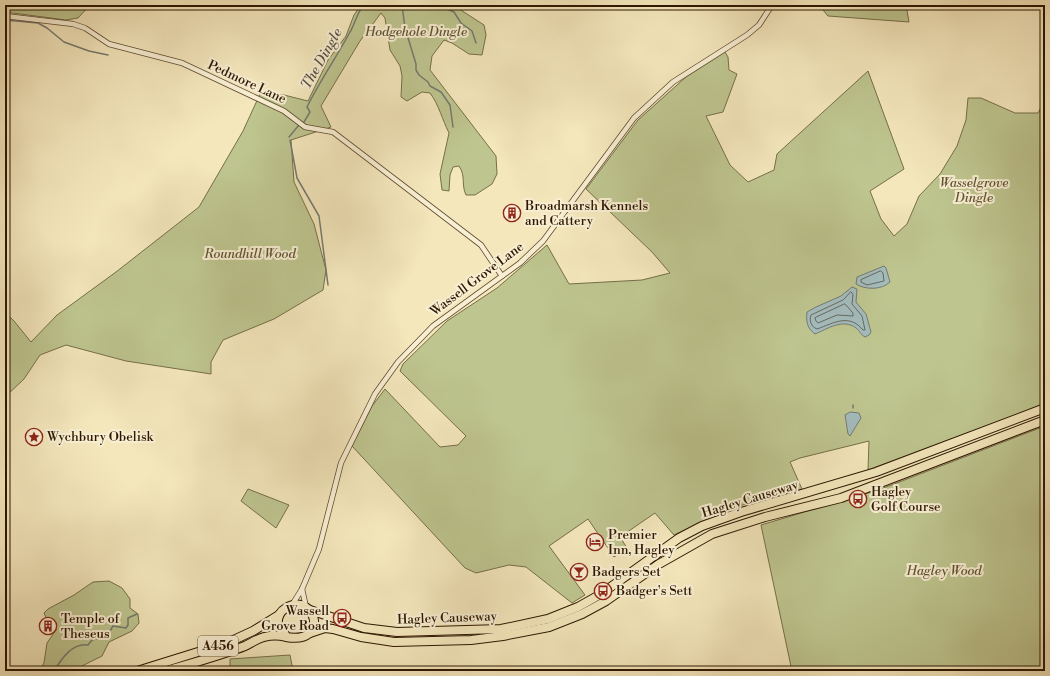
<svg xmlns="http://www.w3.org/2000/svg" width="1050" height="676" font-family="'Libre Bodoni',serif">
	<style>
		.green { fill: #bec58f; stroke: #766e48 }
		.water { fill: #a3bcbd; stroke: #747a71 }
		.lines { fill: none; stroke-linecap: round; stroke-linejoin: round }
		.shore { stroke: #68695e; stroke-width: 1 }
		.stream { stroke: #747a71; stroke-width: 1.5 }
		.street-casing { stroke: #5f4a2f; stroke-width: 6 }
		.highway-casing { stroke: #2d1600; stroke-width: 10 }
		.street { stroke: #f8efd3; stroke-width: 4.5 }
		.highway { stroke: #f4e7bc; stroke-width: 8 }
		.labels { text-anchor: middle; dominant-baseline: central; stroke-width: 4; stroke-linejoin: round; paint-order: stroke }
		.shield { fill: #f8efd3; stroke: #6a573f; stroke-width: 1 }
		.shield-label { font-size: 12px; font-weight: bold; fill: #2d1600 }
		.park-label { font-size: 13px; font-style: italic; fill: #605332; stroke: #f8efd3 }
		.street-label { font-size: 13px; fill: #2d1600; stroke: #f8efd3 }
		.poi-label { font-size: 13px; fill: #2d1600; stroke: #f8efd3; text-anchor: start }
		.water-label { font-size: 14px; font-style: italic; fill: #565042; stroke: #f8efd3 }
	</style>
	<rect width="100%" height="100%" fill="#f4e7bc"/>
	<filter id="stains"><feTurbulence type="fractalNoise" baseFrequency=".005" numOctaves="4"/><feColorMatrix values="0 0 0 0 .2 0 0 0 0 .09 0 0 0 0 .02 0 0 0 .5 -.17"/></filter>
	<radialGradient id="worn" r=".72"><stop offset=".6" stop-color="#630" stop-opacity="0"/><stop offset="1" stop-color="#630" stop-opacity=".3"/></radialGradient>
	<g class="green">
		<polygon points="5,5 90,5 78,18 66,20 5,12"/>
		<path d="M361 5H453L484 25 486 35 482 55 469 54 452 43 444 40 432 56 430 70 496 156 497 174 492 184 475 195H466C461 185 466 176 459 166L453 167 450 175 449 191 442 190 440 174 449 133C442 119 439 105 430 93L422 92 407 101 401 97 402 76 400 66 390 50 385 18 381 13 360 41 321 106 331 127 291 140 294 182 314 224 326 270 323 290 274 319 223 340 211 362V374L126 361 66 345 40 355 24 379 5 397V312L14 321 31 342 57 315 116 272 199 207 243 131 260 94 284 95 308 101 328 60 346 36 354 15Z"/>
		<polygon points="819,5 906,5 909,22 828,16"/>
		<polygon points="725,52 728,57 729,70 737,74 723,112 706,116 730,165 748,182 774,170 777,154 868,71 904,169 870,191 881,219 894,236 907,224 919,196 940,174 957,146 966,120 968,98 981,98 1015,113 1038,113 1045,100 1045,404 868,470 869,441 800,458 790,462 802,489 735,507 674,535 655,513 620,537 627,548 614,557 588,519 549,546 585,595 572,603 526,567 509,565 476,573 465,568 352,446 372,406 385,389 440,447 458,445 466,436 400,371 403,364 447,321 497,288 547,245 569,284 642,280 670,273 652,252 586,189 638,120 686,77"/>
		<polygon points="1045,426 1045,671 792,671 761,525 881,489"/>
		<polygon points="248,489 289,505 276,528 241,501"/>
		<polygon points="109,581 122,588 130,599 130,608 138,614 139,623 132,631 109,642 102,656 82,666 76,671 39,671 44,663 47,643 56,630 55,623 47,620 44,613 48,609 74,595 93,582"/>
		<polygon points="290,655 293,671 230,671 230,659"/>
	</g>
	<g class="water">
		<path d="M884 266 886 268 890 282C882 290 865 290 856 284L857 277Z"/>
		<path d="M852 287 857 289 856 302 866 314 871 332 869 335 865 337C860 334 860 331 856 328 843 318 827 329 815 334 807 328 806 322 807 312L816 307 841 296Z"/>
		<polygon points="850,412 859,413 861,418 850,436 848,434 845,415"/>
	</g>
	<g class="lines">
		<g class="shore">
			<polygon points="881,271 883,273 884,281 867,285 861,282 861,280"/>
			<path d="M851 292 853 294 852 304 862 316 865 330H863C849 313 834 323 817 329 811 327 809 320 811 315L843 300Z"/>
			<polygon points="845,304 853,313 853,316 837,315 818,323 816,321 815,318"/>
		</g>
		<g class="stream">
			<polyline points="402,5 405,28 416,64 416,70 419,75 428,82 430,86 441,92 450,105 453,127"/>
			<polyline points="438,5 454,12 461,23 472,31 476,43"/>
			<polyline points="5,20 38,23 47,28 64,42 89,51 108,55"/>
			<path d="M304 122 310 112 307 107C320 81 336 58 350 32 355 24 357 12 364 5"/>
			<polyline points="289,137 299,125"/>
			<polyline points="290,140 297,178 319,216 328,285"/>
			<polyline points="853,408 853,405"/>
			<path d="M54 671C62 658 72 643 88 645L92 640 107 636 113 626 126 628 128 625V618L137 614"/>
		</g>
		<defs>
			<g id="street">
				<polyline points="5,16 73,24 85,28 109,44 182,63 284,111 305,127 333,132 481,245 502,276"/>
				<polyline points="302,589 306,607"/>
				<polyline points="292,605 302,589 319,549 341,463 375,394 398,362 433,326 520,263 543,241 634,118 673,82 747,35 759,25 772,5"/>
			</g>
			<g id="highway">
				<polyline points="310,610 364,628 397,632 501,629 548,619 578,607 601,594 679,538 702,526 741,512 876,472 1045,408"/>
				<polyline points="310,633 325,628 333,629 361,637 394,642 471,640 503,636 549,627 582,614 606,601 659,564 712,534 765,517 841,498 1045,420"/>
				<polyline points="137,671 227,643 253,631 279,615"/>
				<path d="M166 671C192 663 219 656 245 646 251 643 257 639 264 637 271 635 279 635 286 637 331 645 315 591 286 608 279 612 277 619 278 626L287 637"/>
			</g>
		</defs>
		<use href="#street" class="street-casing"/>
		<use href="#highway" class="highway-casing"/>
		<use href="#street" class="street"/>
		<use href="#highway" class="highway"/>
	</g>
	<defs>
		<symbol id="building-ring" viewBox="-11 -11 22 22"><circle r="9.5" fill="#f8efd3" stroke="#8f2418" stroke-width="1.5"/><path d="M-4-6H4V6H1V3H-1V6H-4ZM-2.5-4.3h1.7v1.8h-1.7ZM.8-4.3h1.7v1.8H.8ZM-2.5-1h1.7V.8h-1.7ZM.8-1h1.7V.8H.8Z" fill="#8f2418"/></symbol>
		<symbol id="sight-ring" viewBox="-11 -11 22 22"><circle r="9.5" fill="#f8efd3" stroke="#8f2418" stroke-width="1.5"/><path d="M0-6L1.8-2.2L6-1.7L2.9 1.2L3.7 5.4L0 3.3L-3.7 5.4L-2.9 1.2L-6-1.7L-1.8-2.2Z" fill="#8f2418"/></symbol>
		<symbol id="bus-ring" viewBox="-11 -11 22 22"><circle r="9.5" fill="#f8efd3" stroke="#8f2418" stroke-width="1.5"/><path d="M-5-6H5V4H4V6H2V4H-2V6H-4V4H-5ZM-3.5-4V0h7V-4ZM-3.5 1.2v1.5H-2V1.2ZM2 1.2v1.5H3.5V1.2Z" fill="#8f2418"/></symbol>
		<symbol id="hotel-ring" viewBox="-11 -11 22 22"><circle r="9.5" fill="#f8efd3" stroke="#8f2418" stroke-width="1.5"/><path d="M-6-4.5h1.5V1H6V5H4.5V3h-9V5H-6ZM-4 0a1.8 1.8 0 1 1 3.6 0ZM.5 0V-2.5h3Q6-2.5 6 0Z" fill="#8f2418"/></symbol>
		<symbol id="bar-ring" viewBox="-11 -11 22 22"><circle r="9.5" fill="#f8efd3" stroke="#8f2418" stroke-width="1.5"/><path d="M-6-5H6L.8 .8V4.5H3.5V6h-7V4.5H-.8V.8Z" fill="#8f2418"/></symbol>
	</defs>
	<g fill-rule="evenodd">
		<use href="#building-ring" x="502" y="203" width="20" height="20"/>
		<use href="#sight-ring" x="24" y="427" width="20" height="20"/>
		<use href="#bus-ring" x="848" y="489" width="20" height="20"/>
		<use href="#hotel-ring" x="585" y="532" width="20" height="20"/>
		<use href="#bar-ring" x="569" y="562" width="20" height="20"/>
		<use href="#bus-ring" x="593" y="581" width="20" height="20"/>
		<use href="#bus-ring" x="332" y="608" width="20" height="20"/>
		<use href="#building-ring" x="38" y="616" width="20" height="20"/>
	</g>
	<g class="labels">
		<rect class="shield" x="198" y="636" width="40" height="20" rx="3"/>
		<g class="shield-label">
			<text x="218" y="646">A456</text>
		</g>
		<g class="park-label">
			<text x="416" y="32">Hodgehole Dingle</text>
			<text x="974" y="183">Wasselgrove<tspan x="974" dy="15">Dingle</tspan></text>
			<text x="250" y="254">Roundhill Wood</text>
			<text x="944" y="571">Hagley Wood</text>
		</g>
		<g class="street-label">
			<text transform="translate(247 82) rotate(25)">Pedmore Lane</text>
			<text transform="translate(477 279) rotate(-37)">Wassell Grove Lane</text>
			<text transform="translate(750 499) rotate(-17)">Hagley Causeway</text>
			<text transform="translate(447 618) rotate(-2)">Hagley Causeway</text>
		</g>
		<g class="poi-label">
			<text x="525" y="206">Broadmarsh Kennels<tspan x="525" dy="15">and Cattery</tspan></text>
			<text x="47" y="437">Wychbury Obelisk</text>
			<text x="871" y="492">Hagley<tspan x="871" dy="15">Golf Course</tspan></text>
			<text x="608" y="535">Premier<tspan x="608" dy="15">Inn, Hagley</tspan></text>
			<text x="592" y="572">Badgers Set</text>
			<text x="616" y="591">Badger's Sett</text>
			<text x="329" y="611" text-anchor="end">Wassell<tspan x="329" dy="15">Grove Road</tspan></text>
			<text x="61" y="619">Temple of<tspan x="61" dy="15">Theseus</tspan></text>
		</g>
		<g class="water-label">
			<text transform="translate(322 59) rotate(-60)">The Dingle</text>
		</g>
	</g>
	<rect width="1050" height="676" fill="none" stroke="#f4e7bc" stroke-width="20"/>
	<rect x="6" y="6" width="1038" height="664" fill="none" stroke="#2d1600" stroke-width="2"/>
	<rect x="10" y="10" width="1030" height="656" fill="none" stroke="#2d1600"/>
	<rect width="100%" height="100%" filter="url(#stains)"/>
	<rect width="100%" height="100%" fill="url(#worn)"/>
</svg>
